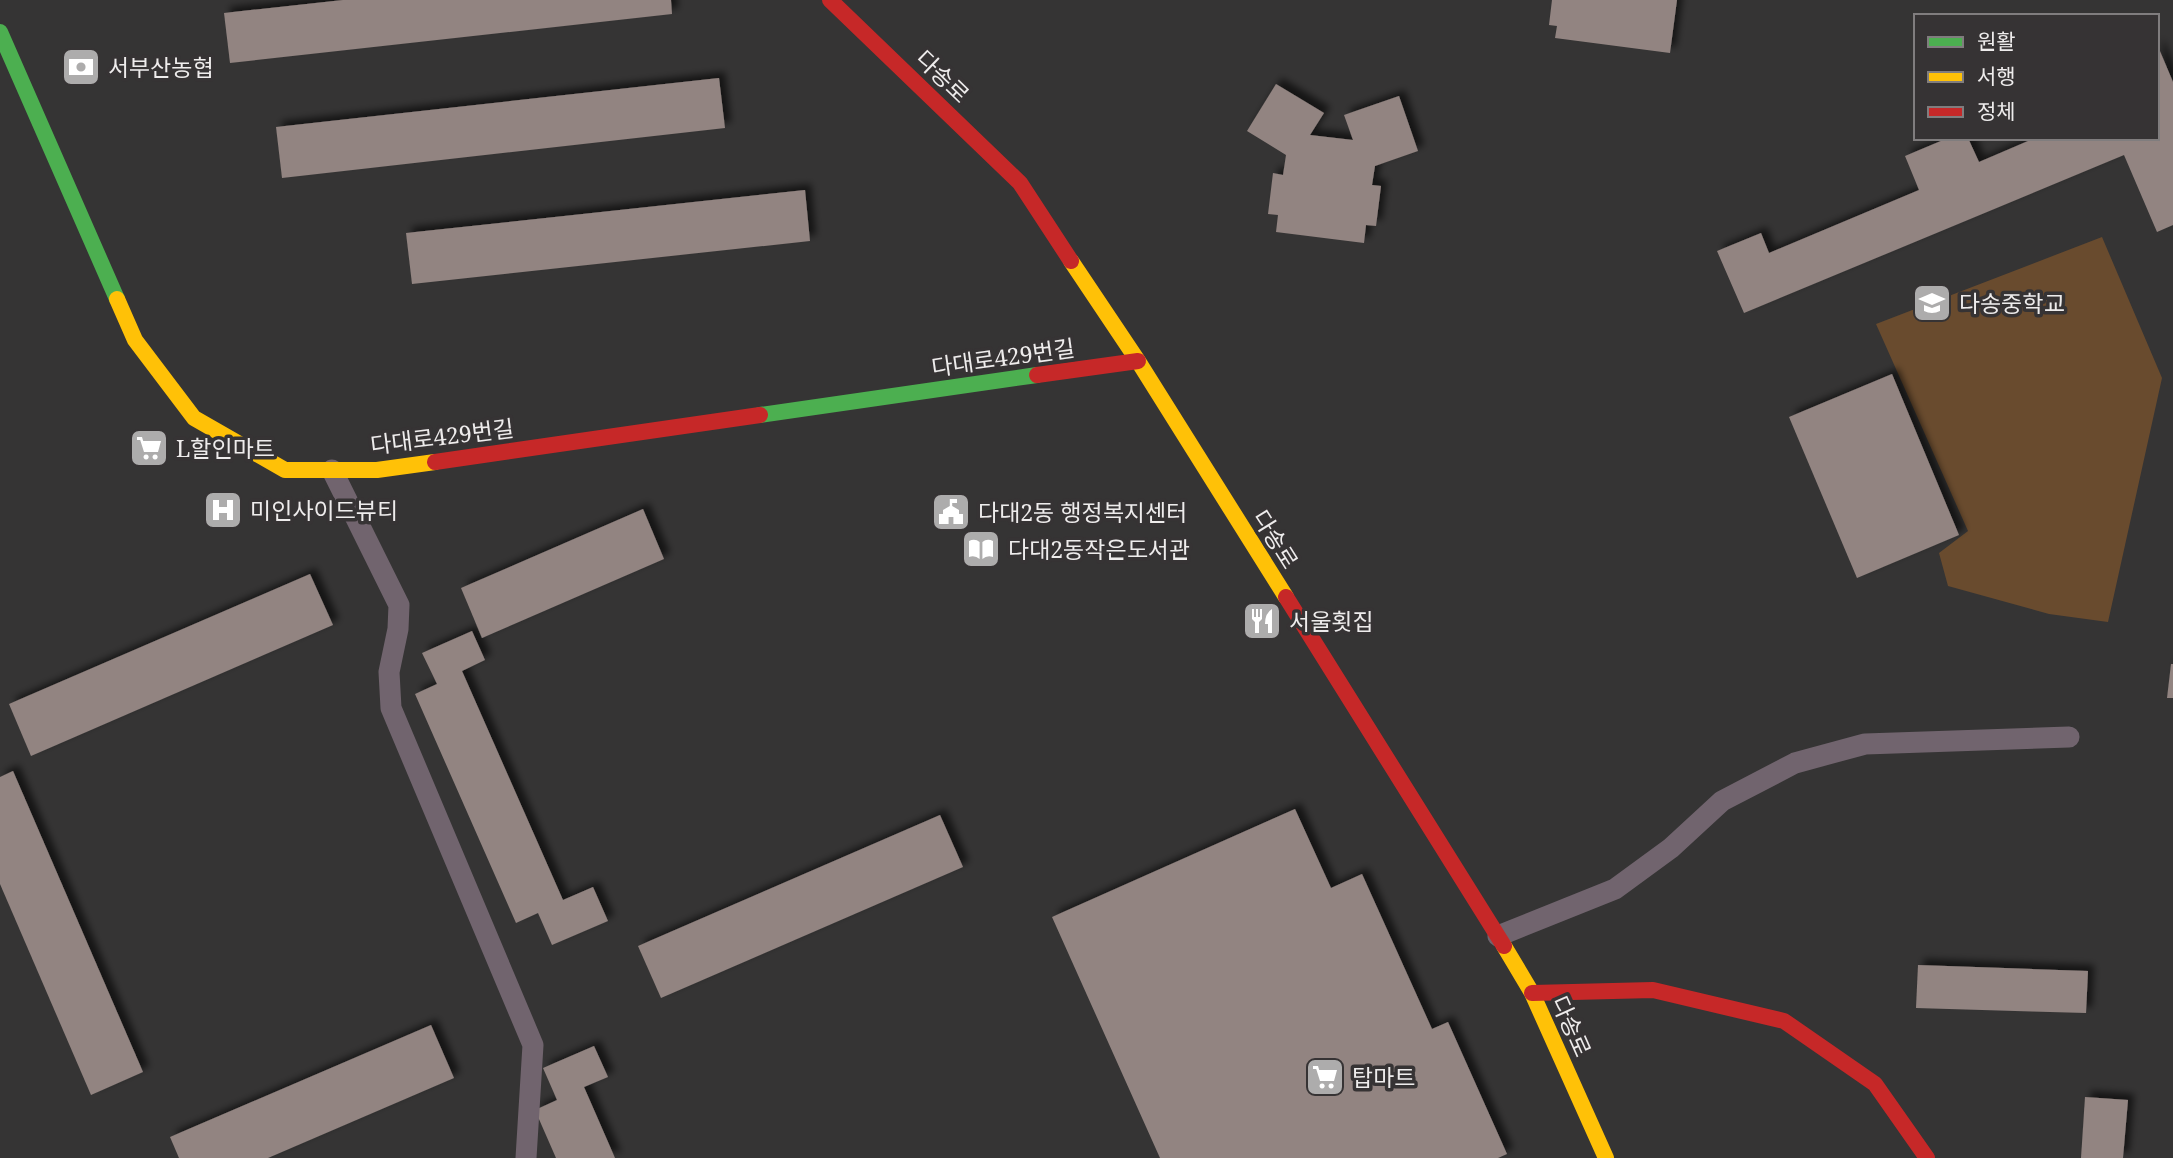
<svg xmlns="http://www.w3.org/2000/svg" width="2173" height="1158" font-family="'Noto Serif','Noto Sans KR',serif">
	<style>
		.green { fill: #694b2e }
		.building { fill: #928481; filter: url(#shadow) }
		.lines { fill: none; stroke-linecap: round; stroke-linejoin: round }
		.lane { stroke: #71646e; stroke-width: 21 }
		.fast { stroke: #4caf50; stroke-width: 16 }
		.slow { stroke: #ffc107; stroke-width: 16 }
		.jam { stroke: #c62828; stroke-width: 16 }
		.labels { text-anchor: middle; dominant-baseline: central; stroke-width: 7; stroke-linejoin: round; paint-order: stroke }
		.poi-label { font-size: 23px; fill: #eeecec; stroke: #363334; text-anchor: start }
		.street-label { font-size: 23px; fill: #eeecec; stroke: #363334 }
	</style>
	<defs>
		<filter id="shadow"><feDropShadow dx="6" dy="-6" stdDeviation="3.5" flood-color="#0009"/></filter>
	</defs>
	<rect width="100%" height="100%" fill="#353434"/>
	<polygon class="green" points="2102,237 2162,378 2108,622 2049,614 1948,586 1939,553 1968,531 1876,324"/>
	<g class="building">
		<polygon points="343,0 671,0 672,14 230,63 224,13"/>
		<polygon points="1552,0 1677,0 1670,53 1555,38 1557,26 1549,25"/>
		<polygon points="2157,44 2173,82 2173,225 2157,232 2124,155 1744,313 1717,251 1761,233 1769,253 1919,190 1905,156 1948,138 1968,138 1979,162 2035,138 2157,138"/>
		<polygon points="719,78 725,128 282,178 276,127"/>
		<polygon points="1276,84 1324,113 1310,135 1353,140 1344,115 1399,96 1418,151 1375,166 1372,185 1381,186 1376,226 1366,225 1364,243 1276,232 1278,215 1268,214 1273,173 1283,175 1286,155 1247,131"/>
		<polygon points="805,190 810,241 412,284 406,233"/>
		<polygon points="1892,374 1959,535 1857,578 1789,417"/>
		<polygon points="643,509 664,559 482,638 461,588"/>
		<polygon points="310,574 333,625 31,756 9,704"/>
		<polygon points="472,631 485,660 462,671 563,900 593,887 608,921 552,945 538,913 516,923 415,694 437,684 422,653"/>
		<polygon points="2171,664 2173,664 2173,698 2167,698"/>
		<polygon points="13,771 143,1072 91,1095 0,884 0,777"/>
		<polygon points="1295,809 1331,888 1362,874 1432,1029 1448,1022 1507,1154 1498,1158 1160,1158 1052,917"/>
		<polygon points="940,815 963,867 661,998 638,946"/>
		<polygon points="1918,965 2088,971 2086,1013 1916,1008"/>
		<polygon points="431,1025 454,1078 268,1158 179,1158 170,1137"/>
		<polygon points="594,1046 608,1077 584,1087 615,1158 556,1158 535,1110 557,1100 543,1068"/>
		<polygon points="2085,1097 2128,1100 2123,1158 2081,1158"/>
	</g>
	<g class="lines">
		<g class="lane">
			<polyline points="332,470 399,605 398,629 389,672 391,708 533,1045 526,1158"/>
			<polyline points="1498,936 1615,889 1671,848 1722,801 1795,763 1865,744 2069,737"/>
		</g>
		<g class="fast">
			<polyline points="0,32 117,299"/>
			<polyline points="760,415 1037,375"/>
		</g>
		<g class="slow">
			<polyline points="1071,261 1138,361 1286,597"/>
			<polyline points="117,299 135,340 194,418 285,470 377,470 435,462"/>
			<polyline points="1504,946 1532,993 1606,1158"/>
		</g>
		<g class="jam">
			<polyline points="830,0 1020,183 1071,261"/>
			<polyline points="1037,375 1138,361"/>
			<polyline points="435,462 760,415"/>
			<polyline points="1286,597 1504,946"/>
			<polyline points="1532,993 1653,990 1784,1021 1875,1084 1927,1158"/>
		</g>
	</g>
	<defs>
		<symbol id="bank-square" viewBox="-11 -11 22 22"><rect x="-9" y="-9" width="18" height="18" rx="4" fill="#adacac" stroke="#363334"/><path d="M-6-4H6V4H-6ZM0-2.3a2.3 2.3 0 1 0 0 4.6a2.3 2.3 0 1 0 0-4.6Z" fill="#fff"/></symbol>
		<symbol id="school-square" viewBox="-11 -11 22 22"><rect x="-9" y="-9" width="18" height="18" rx="4" fill="#adacac" stroke="#363334"/><path d="M0-5L7-2L0 1L-7-2ZM-4 1L0 2.5L4 1V4Q0 6-4 4Z" fill="#fff"/></symbol>
		<symbol id="supermarket-square" viewBox="-11 -11 22 22"><rect x="-9" y="-9" width="18" height="18" rx="4" fill="#adacac" stroke="#363334"/><path d="M-6-5.5h2.5l.6 2H6L4.5 2H-2.5L-4.4-4H-6ZM-1.5 3.2a1.3 1.3 0 1 0 .1 0ZM3 3.2a1.3 1.3 0 1 0 .1 0Z" fill="#fff"/></symbol>
		<symbol id="hospital-square" viewBox="-11 -11 22 22"><rect x="-9" y="-9" width="18" height="18" rx="4" fill="#adacac" stroke="#363334"/><path d="M-5-5h3v3.5h4V-5h3V5h-3V1.5h-4V5h-3Z" fill="#fff"/></symbol>
		<symbol id="civic-square" viewBox="-11 -11 22 22"><rect x="-9" y="-9" width="18" height="18" rx="4" fill="#adacac" stroke="#363334"/><path d="M-.6-6.5H3V-4.5H.6V-3L4-1V1h2V6H-6V1h2V-1L-.6-3ZM-1.2 2.5V6h2.4V2.5Z" fill="#fff"/></symbol>
		<symbol id="library-square" viewBox="-11 -11 22 22"><rect x="-9" y="-9" width="18" height="18" rx="4" fill="#adacac" stroke="#363334"/><path d="M-6-4Q-3-5.5-.7-3.5V5Q-3 3-6 4ZM6-4Q3-5.5 .7-3.5V5Q3 3 6 4Z" fill="#fff"/></symbol>
		<symbol id="restaurant-square" viewBox="-11 -11 22 22"><rect x="-9" y="-9" width="18" height="18" rx="4" fill="#adacac" stroke="#363334"/><path d="M-5-6h1v4h1v-4h1v4h1v-4h1v5L-1.5 .5V6h-2V.5L-5-1ZM5-6V6H3V1.5H1.5Q1.5-4 5-6Z" fill="#fff"/></symbol>
	</defs>
	<g fill-rule="evenodd">
		<use href="#bank-square" x="59" y="45" width="44" height="44"/>
		<use href="#school-square" x="1910" y="281" width="44" height="44"/>
		<use href="#supermarket-square" x="127" y="426" width="44" height="44"/>
		<use href="#hospital-square" x="201" y="488" width="44" height="44"/>
		<use href="#civic-square" x="929" y="490" width="44" height="44"/>
		<use href="#library-square" x="959" y="527" width="44" height="44"/>
		<use href="#restaurant-square" x="1240" y="599" width="44" height="44"/>
		<use href="#supermarket-square" x="1303" y="1055" width="44" height="44"/>
	</g>
	<g class="labels">
		<g class="poi-label">
			<text x="108" y="67">서부산농협</text>
			<text x="1959" y="303">다송중학교</text>
			<text x="176" y="448">L할인마트</text>
			<text x="250" y="510">미인사이드뷰티</text>
			<text x="978" y="512">다대2동 행정복지센터</text>
			<text x="1008" y="549">다대2동작은도서관</text>
			<text x="1289" y="621">서울횟집</text>
			<text x="1352" y="1077">탑마트</text>
		</g>
		<g class="street-label">
			<text transform="translate(943 76) rotate(44)">다송로</text>
			<text transform="translate(1003 357) rotate(-8)">다대로429번길</text>
			<text transform="translate(442 436) rotate(-7)">다대로429번길</text>
			<text transform="translate(1276 539) rotate(58)">다송로</text>
			<text transform="translate(1572 1026) rotate(66)">다송로</text>
		</g>
	</g>
	<rect x="1914" y="14" width="245" height="126" fill="#363334" stroke="#807d7e" stroke-width="2"/>
	<rect x="1928" y="37" width="35" height="10" fill="#4caf50" stroke="#807d7e" stroke-width="2"/>
	<text x="1977" y="49" font-size="21" fill="#eeecec">원활</text>
	<rect x="1928" y="72" width="35" height="10" fill="#ffc107" stroke="#807d7e" stroke-width="2"/>
	<text x="1977" y="84" font-size="21" fill="#eeecec">서행</text>
	<rect x="1928" y="107" width="35" height="10" fill="#c62828" stroke="#807d7e" stroke-width="2"/>
	<text x="1977" y="119" font-size="21" fill="#eeecec">정체</text>
</svg>
